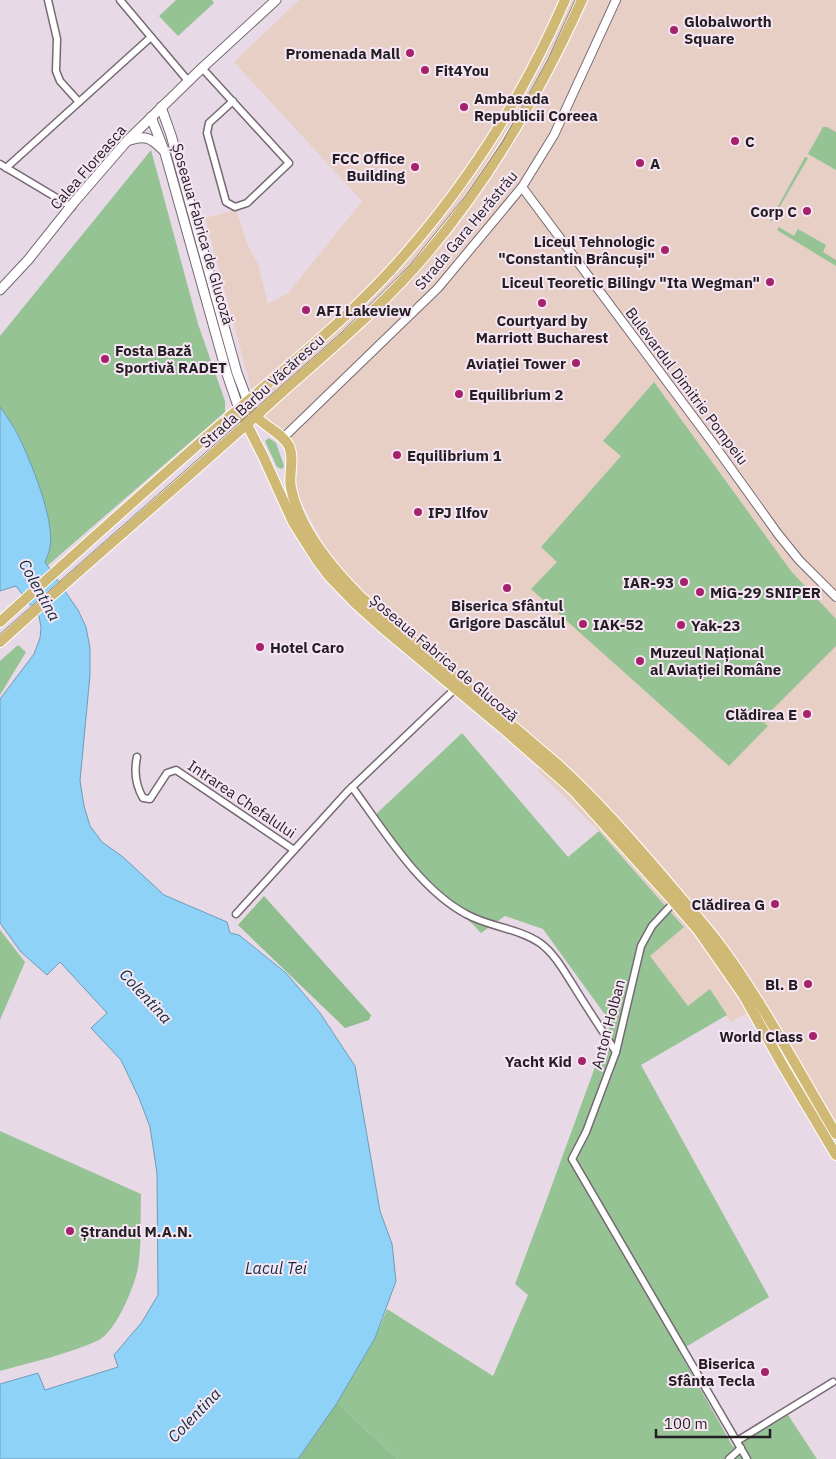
<svg xmlns="http://www.w3.org/2000/svg" width="836" height="1459" font-family="'IBM Plex Sans',sans-serif">
	<style>
		.commercial { fill: #e7cfc6 }
		.green { fill: #95c394 }
		.forest { fill: #8ebe8d }
		.water { fill: #8ed2f8; stroke: #6e9cb8 }
		.lines { fill: none; stroke-linecap: round; stroke-linejoin: round }
		.minor-casing { stroke: #766974; stroke-width: 9 }
		.tertiary-casing { stroke: #766974; stroke-width: 10 }
		.secondary-casing { stroke: #766974; stroke-width: 11 }
		.primary-casing { stroke: #fff; stroke-width: 12 }
		.minor { stroke: #fff; stroke-width: 6 }
		.tertiary { stroke: #fff; stroke-width: 8 }
		.secondary { stroke: #fff; stroke-width: 9 }
		.primary { stroke: #d0b974; stroke-width: 10 }
		.tram { stroke: #8b818a; stroke-width: 1 }
		.poi-dot { fill: #a7226c; stroke: #f6e6f4; stroke-width: 2 }
		.labels { text-anchor: middle; dominant-baseline: central; stroke-width: 4; stroke-linejoin: round; paint-order: stroke }
		.poi-label { font-size: 15px; font-weight: bold; fill: #231e22; stroke: #f6e6f4; text-anchor: start }
		.street-label { font-size: 15px; fill: #231e22; stroke: #f6e6f4 }
		.water-label { font-size: 16px; font-style: italic; fill: #0f2e3e; stroke: #f6e6f4 }
	</style>
	<rect width="100%" height="100%" fill="#e8d9e6"/>
	<polygon class="commercial" points="299,0 836,0 836,1142 754,1010 730,1022 726,1015 688,1006 650,956 684,926 599,831 537,770 551,755 370,602 332,560 295,490 297,468 291,444 269,422 251,388 205,218 236,210 249,248 258,264 268,304 288,293 362,201 234,62"/>
	<g class="green">
		<polygon points="176,0 212,0 214,3 178,36 159,16"/>
		<polygon points="823,127 827,127 836,132 836,170 808,154"/>
		<polygon points="151,150 198,324 225,401 225,412 47,566 45,562 50,548 49,523 42,495 17,432 0,407 0,336"/>
		<polygon points="805,157 808,158 771,222 770,221"/>
		<polygon points="779,227 794,236 798,229 826,245 823,252 836,260 836,266 777,230"/>
		<polygon points="654,382 791,571 836,619 836,646 762,720 768,726 729,766 531,589 557,562 541,547 621,456 603,441"/>
		<polygon points="269,438 276,443 284,466 282,469 277,467 265,441"/>
		<polygon points="18,645 26,652 0,695 0,661"/>
		<path d="M462 733 568 857 599 831 684 927 650 956 688 1006 710 989 727 1015 641 1065 769 1297 679 1351 733 1447 788 1415 817 1459H397L337 1403 375 1338 387 1309 493 1376 528 1295 515 1284 548 1196 611 1023 543 929 505 916 481 933C463 911 435 899 416 877 400 859 387 837 373 817Z"/>
		<polygon points="0,930 25,962 0,1020"/>
		<path d="M0 1131 141 1194C140 1218 142 1244 138 1267 135 1286 116 1331 99 1340 69 1354 32 1362 0 1371Z"/>
	</g>
	<g class="forest">
		<polygon points="264,896 371,1015 369,1020 345,1028 238,925"/>
		<polygon points="337,1403 397,1459 298,1459"/>
	</g>
	<path class="water" d="M0 407C6 415 12 424 17 433 30 459 55 519 50 547 49 552 47 557 45 562L78 610 86 627 90 648V675L80 781 84 806 90 826 102 842 123 857 164 895 227 922 230 933 239 935 286 973 320 1013 355 1066 380 1211 392 1244 396 1281 375 1338 337 1403 298 1459H0V1384L38 1373 45 1390 118 1367 114 1355 142 1322 158 1295 157 1173 150 1127 139 1098 121 1060 91 1028 107 1013 60 962 47 975 21 952 0 923V699L34 654 40 638 41 628 39 616 16 586 0 591Z"/>
	<g class="lines">
		<defs>
			<g id="minor">
				<polyline points="48,0 57,39 56,71 60,81 79,102"/>
				<polyline points="120,0 189,82"/>
				<polyline points="202,68 289,163 247,203 235,207 226,202 207,133 209,123 233,101"/>
				<polyline points="0,164 72,207"/>
				<polyline points="6,168 151,37"/>
				<path d="M137 757C134 771 136 786 143 798L150 799 167 773 176 770 294 850"/>
				<path d="M352 787C383 829 419 889 466 914 489 927 518 928 540 943 554 953 564 971 573 985 587 1008 602 1030 616 1052"/>
				<polyline points="674,902 652,926 641,946 616,1052 586,1132 572,1159 747,1459"/>
				<polyline points="236,914 347,792 458,686"/>
				<polyline points="737,1441 833,1382"/>
				<polyline points="729,1459 741,1448"/>
			</g>
			<g id="tertiary">
				<polyline points="522,187 712,442 778,534 799,560 836,597"/>
				<polyline points="283,438 438,288 522,187 554,135 616,0"/>
			</g>
			<g id="secondary">
				<polyline points="161,107 171,135 237,373 248,402"/>
				<polyline points="151,117 165,153 227,374 239,409"/>
				<path d="M130 140C145 135 151 138 162 149"/>
				<polyline points="0,290 28,260 75,201 127,141 202,68 276,0"/>
			</g>
			<g id="primary">
				<path d="M248 402C251 407 253 414 258 418 267 428 283 434 289 446 295 460 288 474 291 488 299 528 333 569 361 597L555 762C595 798 630 838 665 879 684 902 705 924 723 949 765 1007 799 1072 836 1134"/>
				<polyline points="239,409 263,456 293,522 317,560 329,576 355,603 385,630 506,731 573,790 674,902 698,930 744,996 783,1066 836,1155"/>
				<path d="M0 622C78 551 156 481 235 412 294 361 356 312 407 252 473 176 525 92 565 0"/>
				<path d="M0 642C92 558 188 478 280 394 332 348 385 304 429 251 493 175 541 90 582 0"/>
			</g>
		</defs>
		<use href="#minor" class="minor-casing"/>
		<use href="#tertiary" class="tertiary-casing"/>
		<use href="#secondary" class="secondary-casing"/>
		<use href="#primary" class="primary-casing"/>
		<use href="#minor" class="minor"/>
		<use href="#tertiary" class="tertiary"/>
		<use href="#secondary" class="secondary"/>
		<use href="#primary" class="primary"/>
		<polyline class="tram" points="0,634 341,333 409,266 466,195 503,141 548,59 575,0"/>
	</g>
	<g class="poi-dot">
		<circle cx="674" cy="30" r="5"/>
		<circle cx="410" cy="53" r="5"/>
		<circle cx="425" cy="70" r="5"/>
		<circle cx="464" cy="107" r="5"/>
		<circle cx="735" cy="141" r="5"/>
		<circle cx="640" cy="163" r="5"/>
		<circle cx="415" cy="167" r="5"/>
		<circle cx="807" cy="211" r="5"/>
		<circle cx="665" cy="250" r="5"/>
		<circle cx="770" cy="282" r="5"/>
		<circle cx="542" cy="303" r="5"/>
		<circle cx="306" cy="310" r="5"/>
		<circle cx="105" cy="359" r="5"/>
		<circle cx="576" cy="363" r="5"/>
		<circle cx="459" cy="394" r="5"/>
		<circle cx="397" cy="455" r="5"/>
		<circle cx="418" cy="512" r="5"/>
		<circle cx="684" cy="582" r="5"/>
		<circle cx="507" cy="588" r="5"/>
		<circle cx="700" cy="592" r="5"/>
		<circle cx="583" cy="624" r="5"/>
		<circle cx="681" cy="625" r="5"/>
		<circle cx="260" cy="647" r="5"/>
		<circle cx="640" cy="661" r="5"/>
		<circle cx="807" cy="714" r="5"/>
		<circle cx="775" cy="904" r="5"/>
		<circle cx="808" cy="984" r="5"/>
		<circle cx="813" cy="1036" r="5"/>
		<circle cx="582" cy="1061" r="5"/>
		<circle cx="70" cy="1231" r="5"/>
		<circle cx="765" cy="1372" r="5"/>
	</g>
	<g class="labels">
		<g class="poi-label">
			<text x="684" y="21">Globalworth<tspan x="684" dy="17">Square</tspan></text>
			<text x="400" y="53" text-anchor="end">Promenada Mall</text>
			<text x="435" y="70">Fit4You</text>
			<text x="474" y="98">Ambasada<tspan x="474" dy="17">Republicii Coreea</tspan></text>
			<text x="745" y="141">C</text>
			<text x="405" y="158" text-anchor="end">FCC Office<tspan x="405" dy="17">Building</tspan></text>
			<text x="650" y="163">A</text>
			<text x="797" y="211" text-anchor="end">Corp C</text>
			<text x="655" y="241" text-anchor="end">Liceul Tehnologic<tspan x="655" dy="17">"Constantin Brâncuși"</tspan></text>
			<text x="760" y="282" text-anchor="end">Liceul Teoretic Bilingv "Ita Wegman"</text>
			<text x="316" y="310">AFI Lakeview</text>
			<text x="542" y="320" text-anchor="middle">Courtyard by<tspan x="542" dy="17">Marriott Bucharest</tspan></text>
			<text x="115" y="350">Fosta Bază<tspan x="115" dy="17">Sportivă RADET</tspan></text>
			<text x="566" y="363" text-anchor="end">Aviației Tower</text>
			<text x="469" y="394">Equilibrium 2</text>
			<text x="407" y="455">Equilibrium 1</text>
			<text x="428" y="512">IPJ Ilfov</text>
			<text x="674" y="582" text-anchor="end">IAR-93</text>
			<text x="710" y="592">MiG-29 SNIPER</text>
			<text x="507" y="605" text-anchor="middle">Biserica Sfântul<tspan x="507" dy="17">Grigore Dascălul</tspan></text>
			<text x="593" y="624">IAK-52</text>
			<text x="691" y="625">Yak-23</text>
			<text x="270" y="647">Hotel Caro</text>
			<text x="650" y="652">Muzeul Național<tspan x="650" dy="17">al Aviației Române</tspan></text>
			<text x="797" y="714" text-anchor="end">Clădirea E</text>
			<text x="765" y="904" text-anchor="end">Clădirea G</text>
			<text x="798" y="984" text-anchor="end">Bl. B</text>
			<text x="803" y="1036" text-anchor="end">World Class</text>
			<text x="572" y="1061" text-anchor="end">Yacht Kid</text>
			<text x="80" y="1231">Ștrandul M.A.N.</text>
			<text x="755" y="1363" text-anchor="end">Biserica<tspan x="755" dy="17">Sfânta Tecla</tspan></text>
		</g>
		<g class="street-label">
			<text transform="translate(88 167) rotate(-49)">Calea Floreasca</text>
			<text transform="translate(466 230) rotate(-50)">Strada Gara Herăstrău</text>
			<text transform="translate(203 234) rotate(74)">Șoseaua Fabrica de Glucoză</text>
			<text transform="translate(687 386) rotate(53)">Bulevardul Dimitrie Pompeiu</text>
			<text transform="translate(262 391) rotate(-42)">Strada Barbu Văcărescu</text>
			<text transform="translate(444 658) rotate(40)">Șoseaua Fabrica de Glucoză</text>
			<text transform="translate(242 799) rotate(34)">Intrarea Chefalului</text>
			<text transform="translate(608 1024) rotate(-75)">Anton Holban</text>
		</g>
		<g class="water-label">
			<text transform="translate(40 590) rotate(61)">Colentina</text>
			<text transform="translate(146 996) rotate(47)">Colentina</text>
			<text x="276" y="1268">Lacul Tei</text>
			<text transform="translate(194 1415) rotate(-46)">Colentina</text>
		</g>
	</g>
	<path d="M656 1429v8h114v-8" fill="none" stroke="#231e22" stroke-width="2.5"/>
	<text x="664" y="1429" font-size="15" fill="#231e22" stroke="#f6e6f4" stroke-width="4" paint-order="stroke">100 m</text>
</svg>
